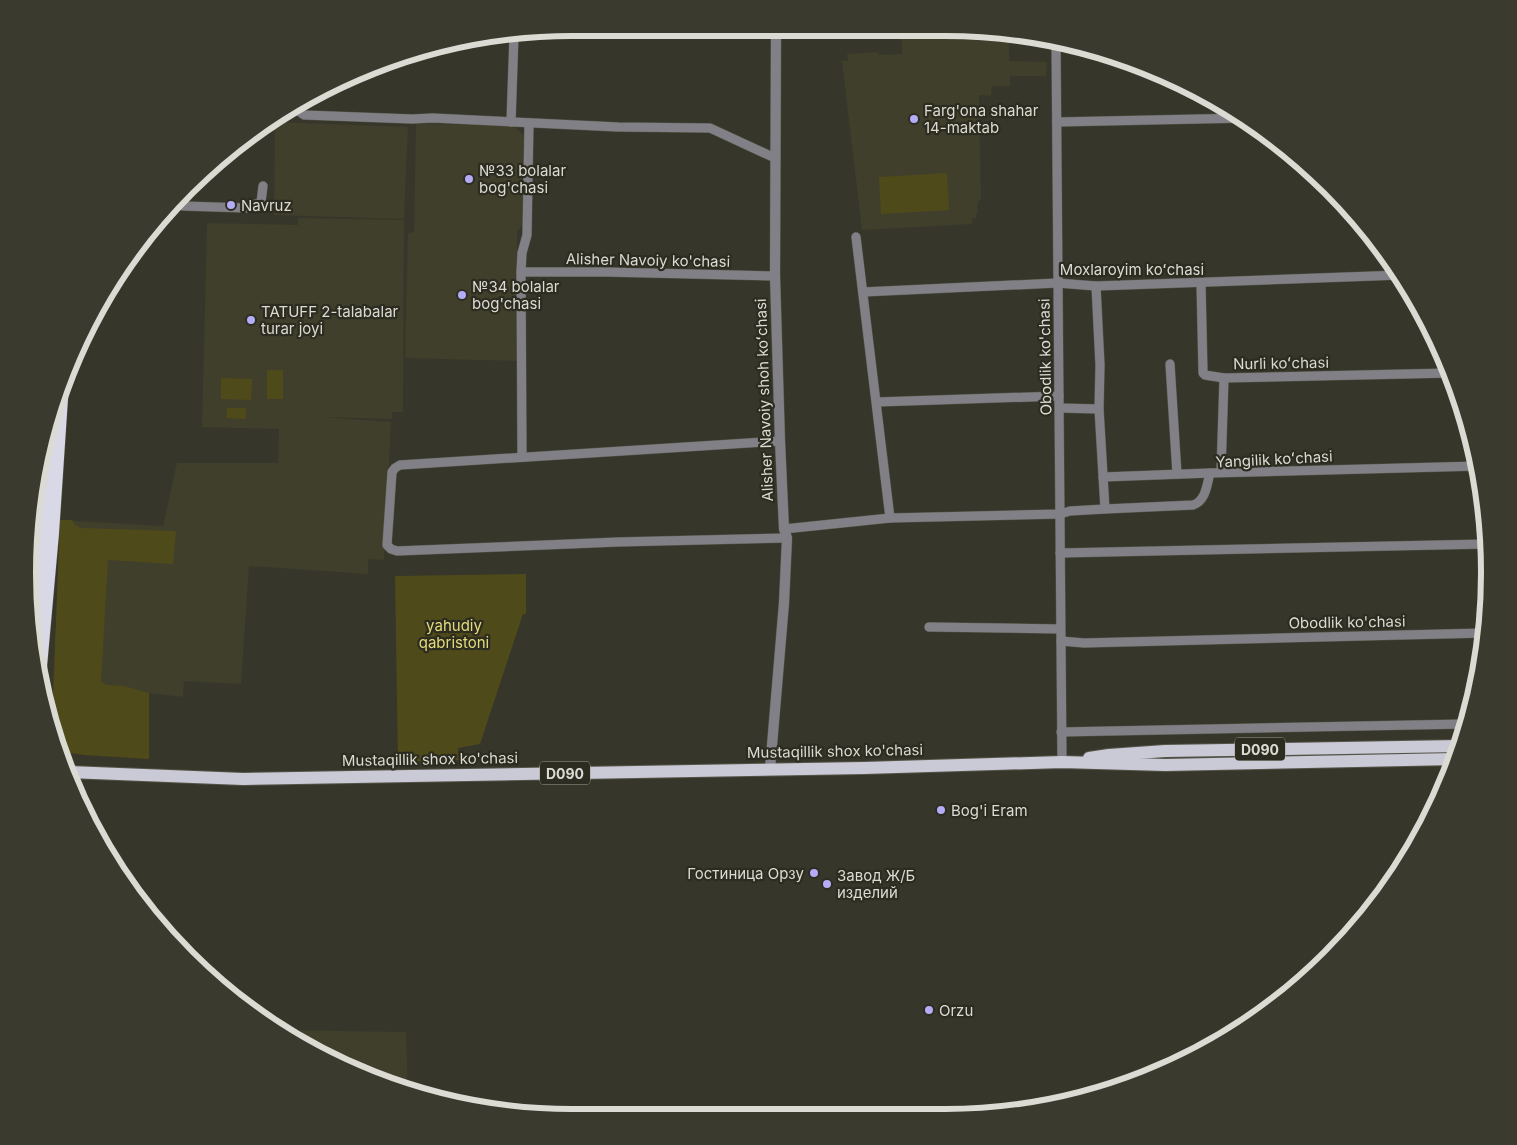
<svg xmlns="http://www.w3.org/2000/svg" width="1517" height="1145" font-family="Inter,sans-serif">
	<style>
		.built { fill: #403f2c }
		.green { fill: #4f4a1a }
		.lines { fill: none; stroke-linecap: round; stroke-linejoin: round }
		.minor-casing { stroke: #555448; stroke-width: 10 }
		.tertiary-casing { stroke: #555448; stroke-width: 11 }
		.primary-casing { stroke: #555448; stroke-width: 14 }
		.trunk-casing { stroke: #555448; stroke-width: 15 }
		.minor { stroke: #808086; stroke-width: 9 }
		.tertiary { stroke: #808086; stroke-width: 10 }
		.primary { stroke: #cac9d6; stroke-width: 12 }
		.trunk { stroke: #d8d8e6; stroke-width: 14 }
		.poi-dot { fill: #b5acf8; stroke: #2d2c20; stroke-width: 2 }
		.labels { text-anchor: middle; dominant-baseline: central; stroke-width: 4.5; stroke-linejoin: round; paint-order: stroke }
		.shield { fill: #2d2c20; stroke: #a7a69d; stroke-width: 1 }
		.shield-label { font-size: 14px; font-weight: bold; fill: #dbdbd3 }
		.poi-label { font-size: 15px; fill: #dbdbd3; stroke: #2d2c20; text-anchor: start }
		.street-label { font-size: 15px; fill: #dbdbd3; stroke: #2d2c20 }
		.park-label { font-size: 15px; fill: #e4db79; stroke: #2d2c20 }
		.rim { fill: none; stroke: #dbdbd3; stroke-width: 6 }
	</style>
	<rect width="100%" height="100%" fill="#37362a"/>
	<g class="built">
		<polygon points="901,28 980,29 1009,33 1009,61 1047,62 1046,76 1010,76 1010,86 992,86 991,96 979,95 981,198 977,205 978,212 976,214 976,218 972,218 972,224 862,230 842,61 848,61 847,54 878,52 878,55 902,54"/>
		<polygon points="275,122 408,127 404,219 274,215"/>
		<polygon points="416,124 512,125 524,135 523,224 517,232 518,361 405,358 408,233 414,232"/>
		<polygon points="298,218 404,220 403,412 392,412 392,419 322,417 391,422 384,560 368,559 368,574 249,566 241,684 184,681 183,697 149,693 149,759 52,723 60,520 163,526 177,463 278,463 279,429 202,427 207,223 298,225"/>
		<polygon points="280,1030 406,1032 408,1091 397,1088 300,1044"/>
	</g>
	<g class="green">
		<polygon points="947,173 949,210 881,214 879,177"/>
		<rect x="267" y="370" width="16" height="29"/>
		<polygon points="221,378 252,379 251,400 221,399"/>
		<polygon points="227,408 246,408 246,419 226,418"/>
		<polygon points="60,520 72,520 75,525 81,528 176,531 173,564 108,560 101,682 107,685 123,686 149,693 149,759 84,755 58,751 57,748 52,723"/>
		<polygon points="526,574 526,614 523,614 480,744 458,748 459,760 398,762 395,576"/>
	</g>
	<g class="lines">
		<defs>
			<g id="minor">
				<polyline points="1056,41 1062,762"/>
				<polyline points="295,104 296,109 304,115 412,119 433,118 618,127 710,128 775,158"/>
				<polyline points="511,122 514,35"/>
				<polyline points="1057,122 1246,118"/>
				<polyline points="183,206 246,208 261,202 263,186"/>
				<polyline points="856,237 890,518"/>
				<polyline points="521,272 606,272 775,276"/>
				<polyline points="1201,283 1203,373 1205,375 1224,378 1451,373"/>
				<polyline points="1096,286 1100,365 1099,409 1105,509"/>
				<polyline points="863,292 1057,283 1096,286 1401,275"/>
				<polyline points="1170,364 1177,474"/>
				<polyline points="877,402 1059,396"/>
				<polyline points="1060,408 1099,409"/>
				<polyline points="780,441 400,465 395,468 392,472 387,545 391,549 397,551 618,542 787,538"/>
				<polyline points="522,457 521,272 522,253 527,235 529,123"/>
				<polyline points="1221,472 1224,378"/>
				<polyline points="1103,477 1210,473"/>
				<path d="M784 529 890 518 1060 514 1070 511 1105 509 1193 505C1206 501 1207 484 1210 473L1479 466"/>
				<polyline points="1060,553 1487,544"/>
				<polyline points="929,627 1060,629"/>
				<polyline points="1061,641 1084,643 1484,633"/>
				<polyline points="1061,732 1465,724"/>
			</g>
			<polyline id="tertiary" points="770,769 784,603 787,538 784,529 780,441 775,276 776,28"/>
			<g id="primary">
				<polyline points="1089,758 1109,755 1165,751 1459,746"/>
				<polyline points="69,772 243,779 864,768 1062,762 1165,765 1455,759"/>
			</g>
			<g id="trunk">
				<polyline points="32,626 42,533 47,439"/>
				<polyline points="40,666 52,533 61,398"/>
			</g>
		</defs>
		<use href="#minor" class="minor-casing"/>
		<use href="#tertiary" class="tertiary-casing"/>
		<use href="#primary" class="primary-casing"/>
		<use href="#trunk" class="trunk-casing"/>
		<use href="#minor" class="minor"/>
		<use href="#tertiary" class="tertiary"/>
		<use href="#primary" class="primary"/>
		<use href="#trunk" class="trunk"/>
	</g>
	<g class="poi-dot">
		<circle cx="914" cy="119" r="5"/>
		<circle cx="469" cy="179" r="5"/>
		<circle cx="231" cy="205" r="5"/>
		<circle cx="462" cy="295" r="5"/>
		<circle cx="251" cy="320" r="5"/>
		<circle cx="941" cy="810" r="5"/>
		<circle cx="814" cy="873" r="5"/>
		<circle cx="827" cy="884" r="5"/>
		<circle cx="929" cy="1010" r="5"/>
	</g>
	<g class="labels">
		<g class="shield">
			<rect x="1235" y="737.5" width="50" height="23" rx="4"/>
			<rect x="540" y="761.5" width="50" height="23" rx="4"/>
		</g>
		<g class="shield-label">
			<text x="1260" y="749">D090</text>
			<text x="565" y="773">D090</text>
		</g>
		<g class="poi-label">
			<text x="924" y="110">Farg'ona shahar<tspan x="924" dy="17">14-maktab</tspan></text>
			<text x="479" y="170">№33 bolalar<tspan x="479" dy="17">bog'chasi</tspan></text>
			<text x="241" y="205">Navruz</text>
			<text x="472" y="286">№34 bolalar<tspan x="472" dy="17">bog'chasi</tspan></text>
			<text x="261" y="311">TATUFF 2-talabalar<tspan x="261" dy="17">turar joyi</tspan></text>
			<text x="951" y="810">Bog'i Eram</text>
			<text x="804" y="873" text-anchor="end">Гостиница Орзу</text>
			<text x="837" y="875">Завод Ж/Б<tspan x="837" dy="17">изделий</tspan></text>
			<text x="939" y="1010">Orzu</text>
		</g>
		<g class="street-label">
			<text transform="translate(648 260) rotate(1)">Alisher Navoiy ko'chasi</text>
			<text x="1132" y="269">Moxlaroyim koʻchasi</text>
			<text transform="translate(1045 357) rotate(-91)">Obodlik ko'chasi</text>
			<text transform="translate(1281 363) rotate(-1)">Nurli koʻchasi</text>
			<text transform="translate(764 400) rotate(-92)">Alisher Navoiy shoh koʻchasi</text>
			<text transform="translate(1274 459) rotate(-3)">Yangilik koʻchasi</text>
			<text transform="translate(1347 622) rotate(-1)">Obodlik ko'chasi</text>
			<text transform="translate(835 751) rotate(-1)">Mustaqillik shox ko'chasi</text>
			<text transform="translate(430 759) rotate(-1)">Mustaqillik shox ko'chasi</text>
		</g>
		<g class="park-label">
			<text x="454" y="625">yahudiy<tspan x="454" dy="17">qabristoni</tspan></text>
		</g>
	</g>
	<path d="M0 0H1517V1145H0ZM572 36H945A536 536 0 0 1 1481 572V573A536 536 0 0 1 945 1109H572A536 536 0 0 1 36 573V572A536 536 0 0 1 572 36Z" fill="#3b3a2e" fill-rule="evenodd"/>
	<path class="rim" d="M572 36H945A536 536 0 0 1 1481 572V573A536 536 0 0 1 945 1109H572A536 536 0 0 1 36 573V572A536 536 0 0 1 572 36Z"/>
</svg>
